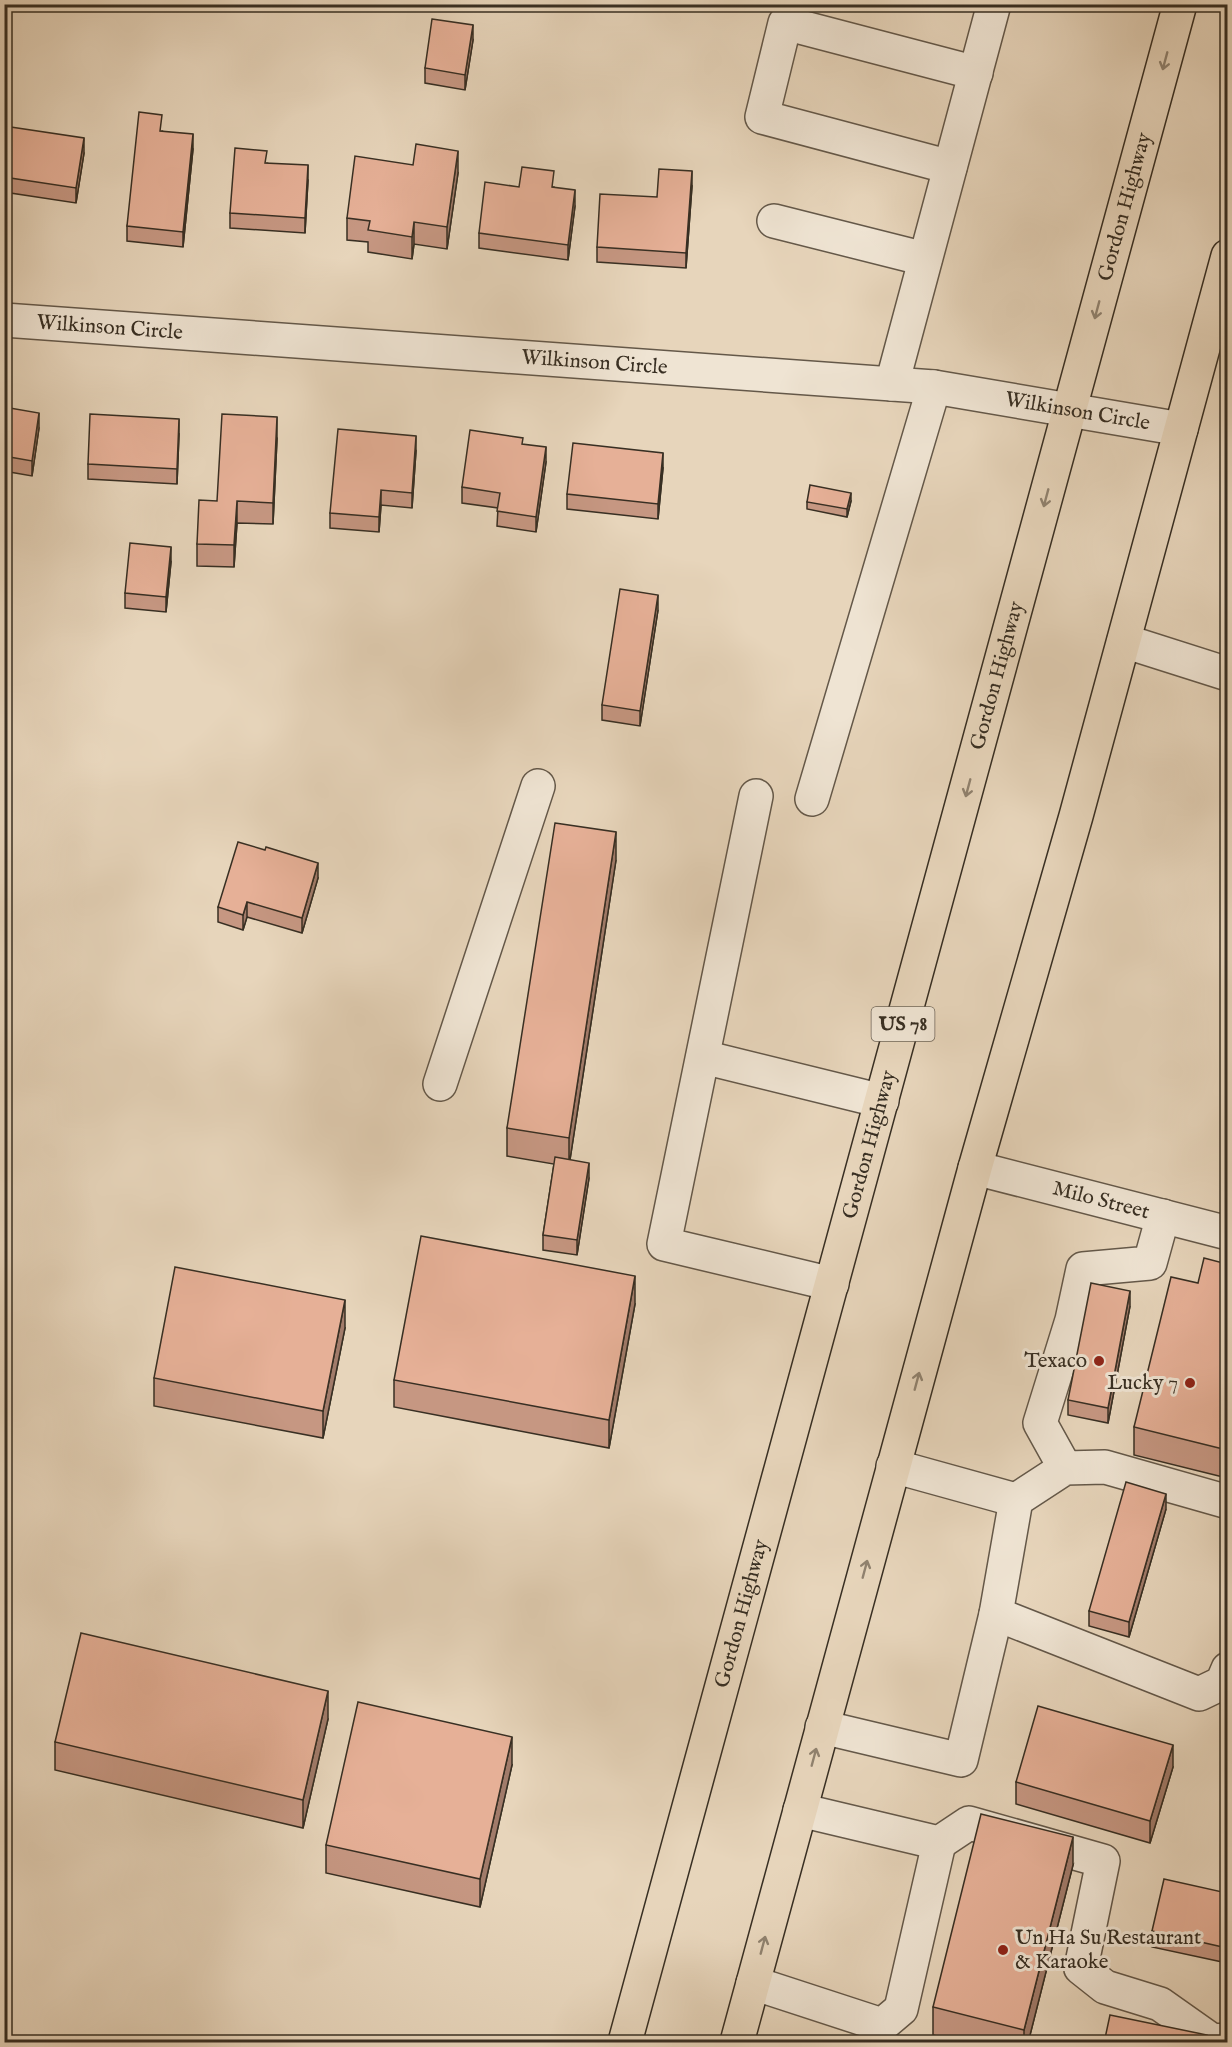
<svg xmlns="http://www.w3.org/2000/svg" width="1232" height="2047" font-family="'IM FELL English',serif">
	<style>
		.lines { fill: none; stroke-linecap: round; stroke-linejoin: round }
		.minor-casing { stroke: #645849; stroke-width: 36 }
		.highway-casing { stroke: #382f23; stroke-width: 36 }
		.minor { stroke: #efe4d3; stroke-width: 33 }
		.highway { stroke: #e7d5bb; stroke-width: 33 }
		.wall { fill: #c69782; stroke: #382f23; stroke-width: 1.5 }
		.shaded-wall { fill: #a17b6a; stroke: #382f23; stroke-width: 1.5 }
		.building { fill: #e6b097; stroke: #382f23; stroke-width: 1.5 }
		.oneway { stroke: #90826f }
		.poi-dot { fill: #8f2418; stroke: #efe4d3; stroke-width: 2 }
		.labels { text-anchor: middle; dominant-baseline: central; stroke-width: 6; stroke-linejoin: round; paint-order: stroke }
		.shield { fill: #efe4d3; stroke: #6f6558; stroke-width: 1.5 }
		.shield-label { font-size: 20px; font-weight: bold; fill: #382f23 }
		.street-label { font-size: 21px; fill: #382f23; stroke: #efe4d3 }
		.poi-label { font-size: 21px; fill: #382f23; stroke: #efe4d3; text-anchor: end }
	</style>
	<rect width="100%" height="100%" fill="#e7d5bb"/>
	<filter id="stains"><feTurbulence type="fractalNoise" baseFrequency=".00333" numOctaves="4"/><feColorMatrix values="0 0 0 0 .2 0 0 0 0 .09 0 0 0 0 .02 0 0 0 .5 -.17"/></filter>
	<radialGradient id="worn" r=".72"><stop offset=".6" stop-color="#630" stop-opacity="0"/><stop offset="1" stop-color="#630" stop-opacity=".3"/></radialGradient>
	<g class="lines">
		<defs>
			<g id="minor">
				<polyline points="950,167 762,117 785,23 976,73"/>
				<polyline points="774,221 925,259"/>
				<path id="s1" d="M4 320 934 387 1181 429"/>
				<polyline points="892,384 994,4"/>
				<polyline points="1124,641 1228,674"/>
				<polyline points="756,796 664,1244 832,1284"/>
				<polyline points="812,799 934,387"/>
				<polyline points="703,1057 882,1101"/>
				<polyline points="440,1084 538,786"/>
				<path id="s2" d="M975 1168 1228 1233"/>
				<polyline points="893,1466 1016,1500"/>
				<polyline points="1065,1468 1040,1423 1072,1320 1083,1269 1150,1263 1163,1216"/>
				<polyline points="1228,1502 1105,1467 1065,1468 1016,1500 996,1614 1199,1694 1222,1683 1228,1669"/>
				<polyline points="822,1727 961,1760 996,1614"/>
				<polyline points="800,1810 939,1843 969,1823 1103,1861 1081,1968 1105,1987 1160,2004 1211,2040 1228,2041"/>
				<polyline points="753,1983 882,2025 901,2009 939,1843"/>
			</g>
			<g id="highway">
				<path id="s3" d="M625 2042 1180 4"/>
				<polyline points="737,2042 975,1168 1076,816 1228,256"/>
			</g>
		</defs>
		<use href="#minor" class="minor-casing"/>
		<use href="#highway" class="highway-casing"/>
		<use href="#minor" class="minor"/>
		<use href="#highway" class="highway"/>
	</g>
	<g class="wall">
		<polygon points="473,40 465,90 425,83 425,68"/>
		<polygon points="4,126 84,153 76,203 4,192"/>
		<polygon points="162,131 193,149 183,247 127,241 127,226"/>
		<polygon points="267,163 308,180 305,233 230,228 230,213"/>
		<polygon points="458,173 447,249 414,244 412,259 368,252 368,242 347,240 347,218"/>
		<polygon points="692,186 686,268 597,262 597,247 657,197"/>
		<polygon points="519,187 554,187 575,206 568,260 479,248 479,233"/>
		<polygon points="4,407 39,428 32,476 4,471"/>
		<polygon points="179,434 177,484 88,479 88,464"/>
		<polygon points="277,439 273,524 237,523 234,567 197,566 197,544 217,501"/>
		<polygon points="416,451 412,508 381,505 379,532 330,528 330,513"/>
		<polygon points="546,462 536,532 497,526 498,508 462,503 462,487"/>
		<polygon points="663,468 658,519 567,509 567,494"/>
		<polygon points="851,501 847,517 807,509 807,502"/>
		<polygon points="171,562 166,612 125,608 125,593"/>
		<polygon points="658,610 640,726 602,720 602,705"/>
		<polygon points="616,860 570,1160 589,1178 577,1255 543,1250 543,1235 554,1164 507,1156 507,1128"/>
		<polygon points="318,878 302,933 247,917 243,930 218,922 218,907"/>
		<polygon points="1227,1264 1227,1478 1134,1455 1134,1427 1198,1283"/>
		<polygon points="635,1304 609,1448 394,1407 394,1380"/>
		<polygon points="1130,1306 1108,1423 1068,1415 1068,1400"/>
		<polygon points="345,1328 323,1438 154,1406 154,1378"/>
		<polygon points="1166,1509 1129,1637 1089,1626 1089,1611"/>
		<polygon points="328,1719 303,1828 55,1770 55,1742"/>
		<polygon points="512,1765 480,1907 326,1873 326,1845"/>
		<polygon points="1173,1767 1150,1843 1016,1804 1016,1782"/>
		<polygon points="1073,1865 1028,2043 963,2043 933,2035 933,2007"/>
		<polygon points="1227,1893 1227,1963 1152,1947 1152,1931"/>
	</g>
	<g class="shaded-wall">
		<polygon points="473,25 473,40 465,90 465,75"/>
		<polygon points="193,134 193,149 183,247 183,232"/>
		<polygon points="84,138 84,153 76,203 76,188"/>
		<polygon points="458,151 458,173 447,249 447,227"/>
		<polygon points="308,165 308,180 305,233 305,218"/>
		<polygon points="692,171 692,186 686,268 686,253"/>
		<polygon points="575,190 575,206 568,260 568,245"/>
		<polygon points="414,222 414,244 412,259 412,237"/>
		<polygon points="39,413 39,428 32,476 32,461"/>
		<polygon points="277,417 277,439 273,524 273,503"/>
		<polygon points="179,419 179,434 177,484 177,469"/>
		<polygon points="416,436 416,451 412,508 412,493"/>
		<polygon points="546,447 546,462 536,532 536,517"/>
		<polygon points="663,453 663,468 658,519 658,504"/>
		<polygon points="381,490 381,505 379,532 379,517"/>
		<polygon points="851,493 851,501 847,517 847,509"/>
		<polygon points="237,501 237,523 234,567 234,545"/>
		<polygon points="171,547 171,562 166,612 166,597"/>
		<polygon points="658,595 658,610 640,726 640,711"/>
		<polygon points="616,832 616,860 569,1166 569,1138"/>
		<polygon points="318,863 318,878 302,933 302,918"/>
		<polygon points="247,902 247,917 243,930 243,915"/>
		<polygon points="589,1163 589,1178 577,1255 577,1240"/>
		<polygon points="635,1276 635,1304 609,1448 609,1420"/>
		<polygon points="1130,1291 1130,1306 1108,1423 1108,1408"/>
		<polygon points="345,1300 345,1328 323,1438 323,1411"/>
		<polygon points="1166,1494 1166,1509 1129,1637 1129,1622"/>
		<polygon points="328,1691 328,1719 303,1828 303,1800"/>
		<polygon points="512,1737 512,1765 480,1907 480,1879"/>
		<polygon points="1173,1745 1173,1767 1150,1843 1150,1821"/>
		<polygon points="1073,1837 1073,1865 1028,2043 1024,2043 1024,2030"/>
	</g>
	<g class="building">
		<polygon points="432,19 473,25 465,75 425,68"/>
		<polygon points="139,112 162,115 160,131 193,134 183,232 127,226"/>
		<polygon points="4,126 84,138 76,188 4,177"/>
		<polygon points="416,144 458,151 447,227 414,222 412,237 368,230 370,221 347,218 355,156 413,165"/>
		<polygon points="235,148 267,151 265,163 308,165 305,218 230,213"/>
		<polygon points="522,167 554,171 552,187 575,190 568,245 479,233 485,182 519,187"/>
		<polygon points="659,169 692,171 686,253 597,247 600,194 657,197"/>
		<polygon points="4,407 39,413 32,461 4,456"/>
		<polygon points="90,414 179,419 177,469 88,464"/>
		<polygon points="222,414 277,417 273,503 237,501 234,545 197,544 199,500 217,501"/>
		<polygon points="338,429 416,436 412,493 381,490 379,517 330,513"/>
		<polygon points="470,430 523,438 522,444 546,447 536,517 497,511 500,493 462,487"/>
		<polygon points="573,443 663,453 658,504 567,494"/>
		<polygon points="810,485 851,493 847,509 807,502"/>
		<polygon points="130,543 171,547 166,597 125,593"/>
		<polygon points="620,589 658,595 640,711 602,705"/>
		<polygon points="555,823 616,832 569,1138 507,1128"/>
		<polygon points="238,842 265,850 266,847 318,863 302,918 247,902 243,915 218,907"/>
		<polygon points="555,1157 589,1163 577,1240 543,1235"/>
		<polygon points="421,1236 635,1276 609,1420 394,1380"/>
		<polygon points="1204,1258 1227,1264 1227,1450 1134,1427 1171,1277 1198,1283"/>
		<polygon points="175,1267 345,1300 323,1411 154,1378"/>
		<polygon points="1091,1283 1130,1291 1108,1408 1068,1400"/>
		<polygon points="1126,1482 1166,1494 1129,1622 1089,1611"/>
		<polygon points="81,1633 328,1691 303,1800 55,1742"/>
		<polygon points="358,1702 512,1737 480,1879 326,1845"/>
		<polygon points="1038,1706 1173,1745 1150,1821 1016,1782"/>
		<polygon points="981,1814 1073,1837 1024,2030 933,2007"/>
		<polygon points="1164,1879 1227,1893 1227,1948 1152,1931"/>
		<polygon points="1110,2015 1207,2035 1205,2043 1104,2043"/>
	</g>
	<defs><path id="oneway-shaft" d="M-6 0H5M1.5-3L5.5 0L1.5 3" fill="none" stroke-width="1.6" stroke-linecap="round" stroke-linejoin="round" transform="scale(1.5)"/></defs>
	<g class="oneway">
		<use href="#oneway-shaft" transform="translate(1165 61) rotate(105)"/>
		<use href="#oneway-shaft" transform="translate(1097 310) rotate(105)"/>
		<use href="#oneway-shaft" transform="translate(1046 498) rotate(105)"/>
		<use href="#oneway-shaft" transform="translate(968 788) rotate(105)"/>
		<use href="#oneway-shaft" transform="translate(917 1381) rotate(-75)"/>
		<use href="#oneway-shaft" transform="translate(865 1569) rotate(-75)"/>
		<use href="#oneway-shaft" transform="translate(814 1757) rotate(-75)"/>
		<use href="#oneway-shaft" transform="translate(763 1945) rotate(-75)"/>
	</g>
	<g class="poi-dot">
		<circle cx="1099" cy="1361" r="6"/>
		<circle cx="1190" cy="1383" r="6"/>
		<circle cx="1003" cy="1950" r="6"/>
	</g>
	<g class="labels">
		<rect class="shield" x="871.5" y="1007" width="63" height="34" rx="4.5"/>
		<g class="shield-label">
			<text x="903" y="1024">US 78</text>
		</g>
		<g class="street-label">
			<text stroke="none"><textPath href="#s3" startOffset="1902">Gordon Highway</textPath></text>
			<text stroke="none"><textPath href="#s1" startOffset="106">Wilkinson Circle</textPath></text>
			<text stroke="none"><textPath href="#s1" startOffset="592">Wilkinson Circle</textPath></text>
			<text stroke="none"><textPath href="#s1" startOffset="1078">Wilkinson Circle</textPath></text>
			<text stroke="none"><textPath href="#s3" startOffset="1416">Gordon Highway</textPath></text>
			<text stroke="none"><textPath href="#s3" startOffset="930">Gordon Highway</textPath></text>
			<text stroke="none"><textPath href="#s2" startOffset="130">Milo Street</textPath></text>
			<text stroke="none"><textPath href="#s3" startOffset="444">Gordon Highway</textPath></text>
		</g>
		<g class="poi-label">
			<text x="1087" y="1361">Texaco</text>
			<text x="1178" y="1383">Lucky 7</text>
			<text x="1015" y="1938" text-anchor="start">Un Ha Su Restaurant<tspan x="1015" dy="24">&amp; Karaoke</tspan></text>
		</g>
	</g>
	<rect width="1232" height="2047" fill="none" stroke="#e7d5bb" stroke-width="24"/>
	<rect x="6" y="6" width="1220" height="2035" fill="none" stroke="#382f23" stroke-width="3"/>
	<rect x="12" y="12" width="1208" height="2023" fill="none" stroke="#382f23" stroke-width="1.5"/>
	<rect width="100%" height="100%" filter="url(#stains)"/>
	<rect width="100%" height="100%" fill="url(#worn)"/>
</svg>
